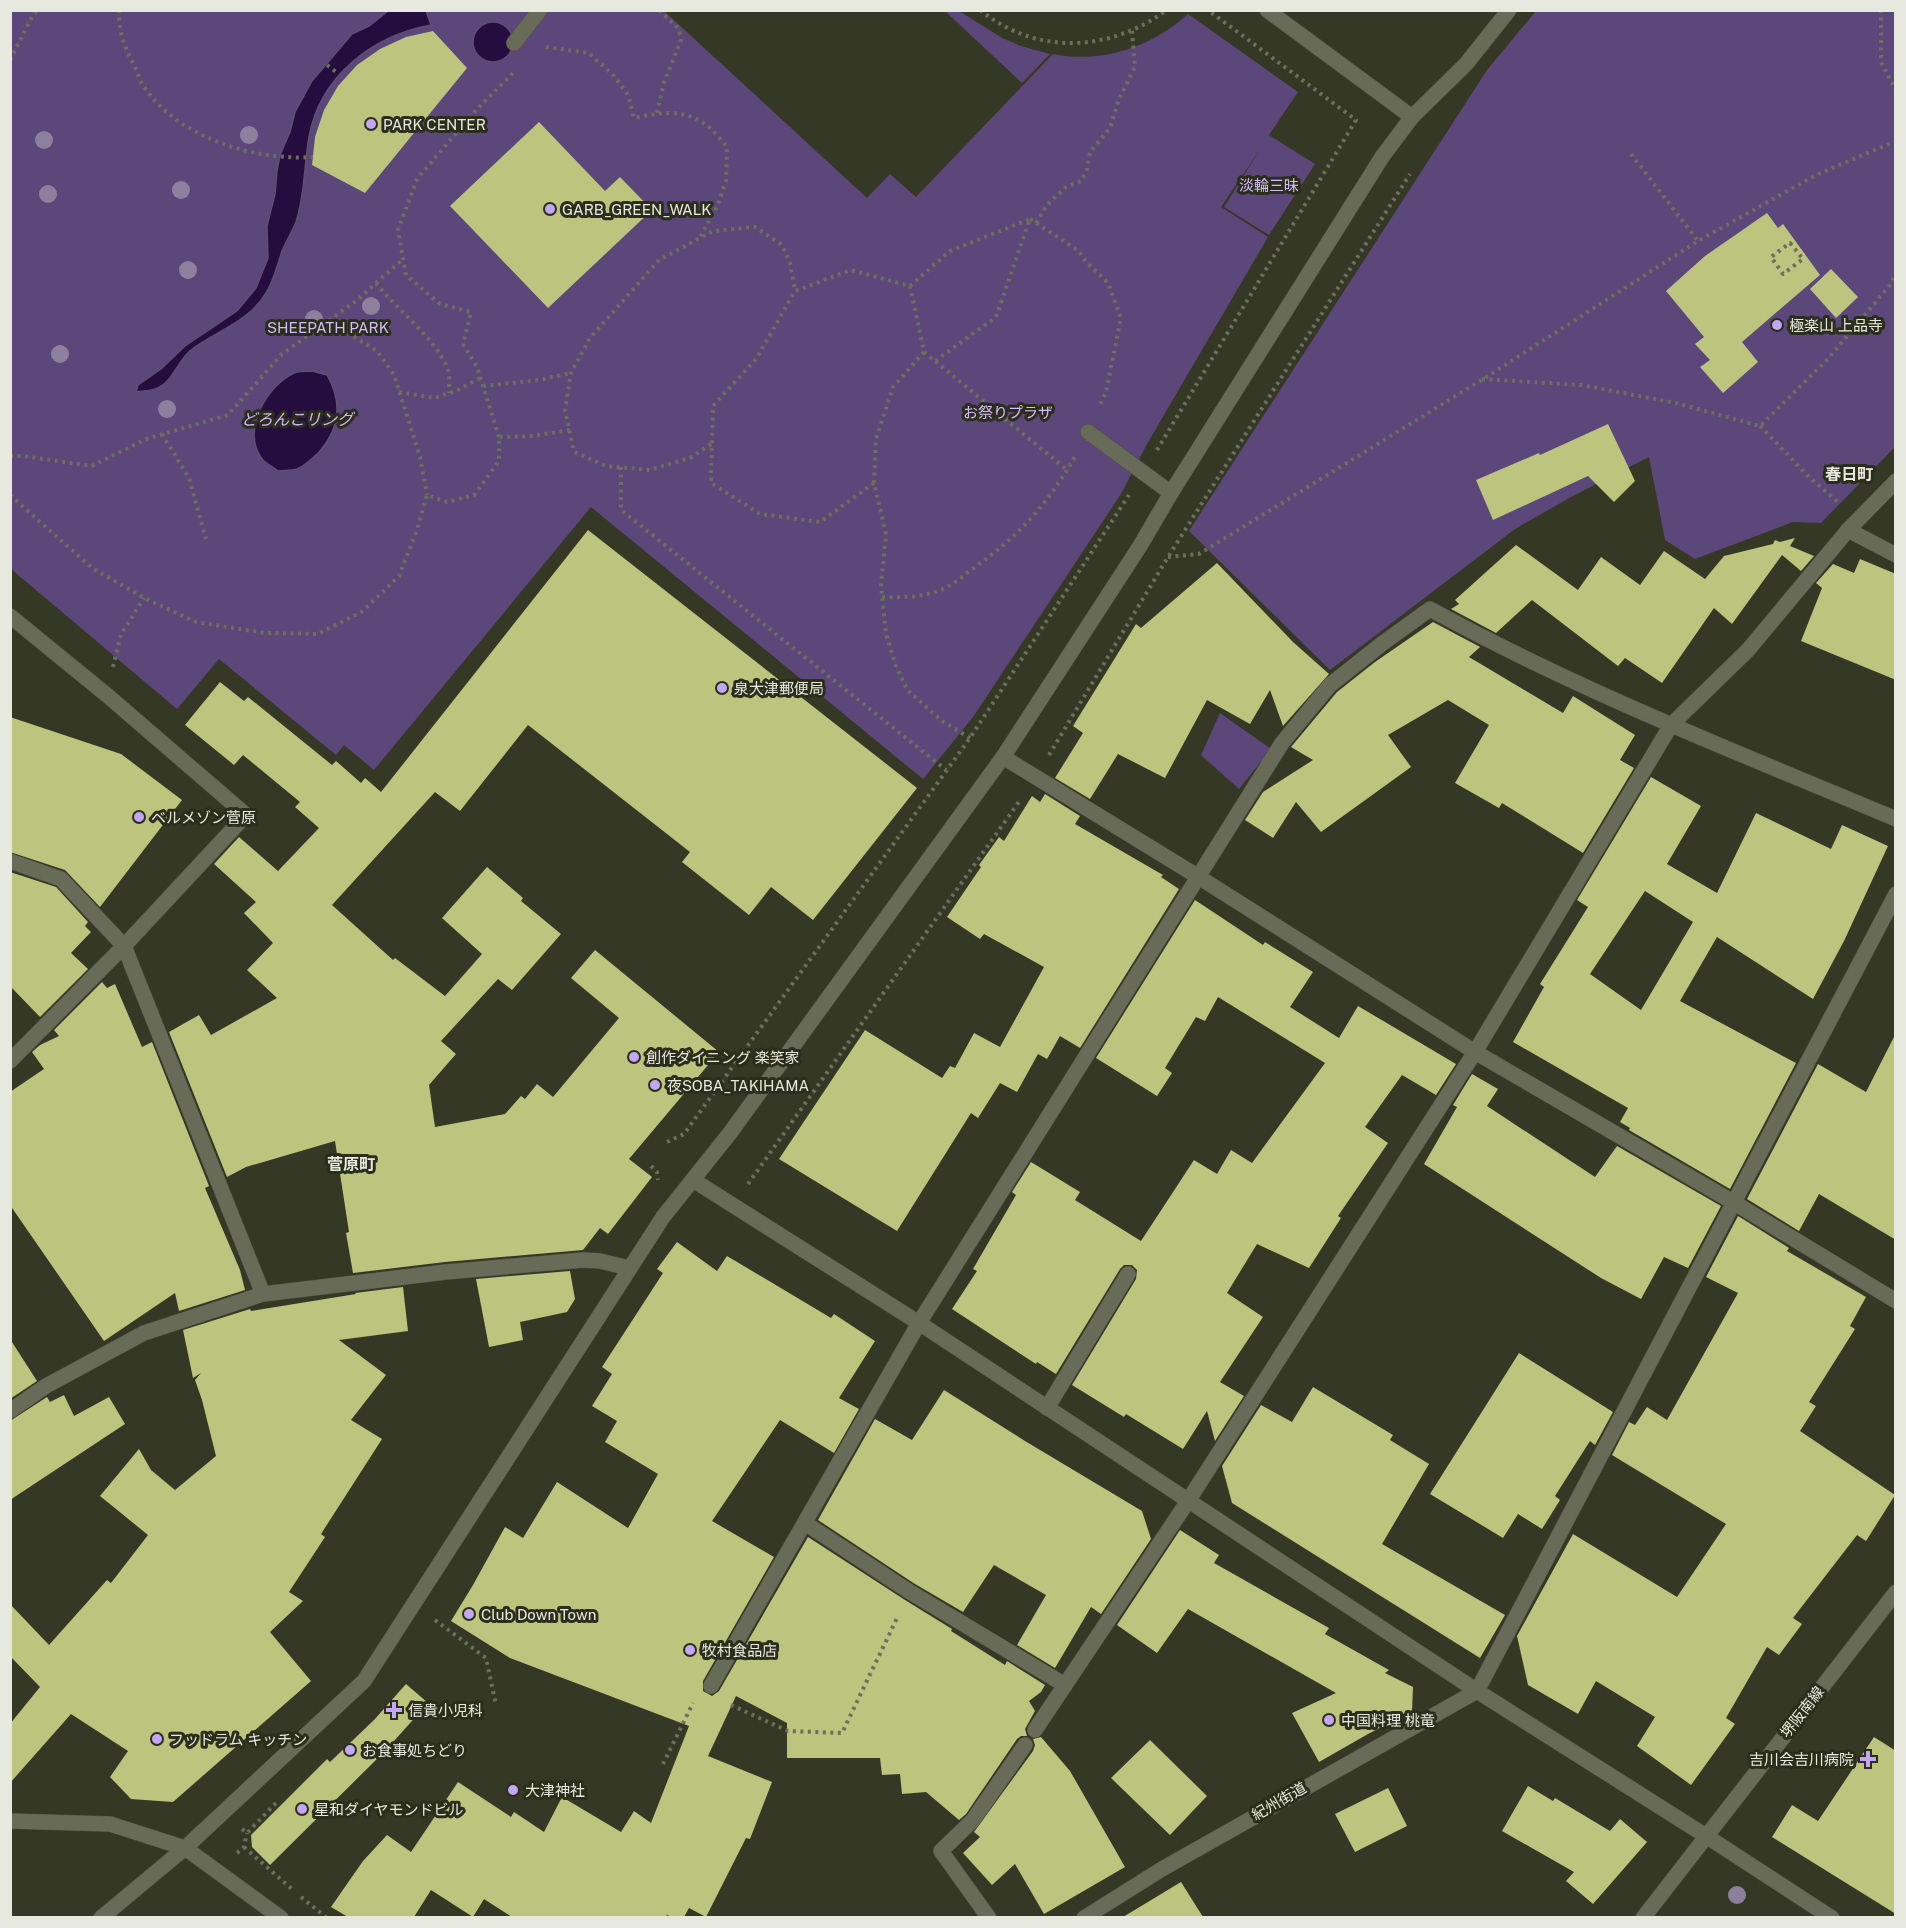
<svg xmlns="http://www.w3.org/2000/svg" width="1906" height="1928" font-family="'Public Sans','Noto Sans JP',sans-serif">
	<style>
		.green { fill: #5b477a }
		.water { fill: #250d3f; stroke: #604f6f; stroke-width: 1.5 }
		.building { fill: #bcc47e; fill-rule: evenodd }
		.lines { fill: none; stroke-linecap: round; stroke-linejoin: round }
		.lane-casing { stroke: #525444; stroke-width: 16 }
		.street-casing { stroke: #525444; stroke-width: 16 }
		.secondary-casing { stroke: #525444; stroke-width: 16 }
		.path { stroke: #6c6e5e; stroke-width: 4; stroke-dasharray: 3 4.5; stroke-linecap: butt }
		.lane { stroke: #686b57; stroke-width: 15 }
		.street { stroke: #686b57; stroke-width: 15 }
		.secondary { stroke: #686b57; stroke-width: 15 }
		.tree { fill: #8d809d }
		.poi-dot { fill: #c3a7f2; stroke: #2c2e1c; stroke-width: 2 }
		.labels { text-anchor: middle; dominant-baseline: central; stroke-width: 6; stroke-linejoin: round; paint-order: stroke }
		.poi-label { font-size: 15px; fill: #e8e9de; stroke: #2c2e1c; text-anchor: start }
		.park-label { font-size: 15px; fill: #d4bbff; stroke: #2c2e1c }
		.street-label { font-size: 15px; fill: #e8e9de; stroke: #2c2e1c }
		.water-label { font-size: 16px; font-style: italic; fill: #cfb6fa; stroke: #2c2e1c }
		.neighbourhood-label { font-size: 16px; font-weight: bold; fill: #e8e9de; stroke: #2c2e1c }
	</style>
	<rect width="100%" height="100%" fill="#363826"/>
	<g class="green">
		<path d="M10 11H664L867 198 890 174 916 197 1053 54C1101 64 1152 47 1188 14L1298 92 1269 135 1315 164 1269 235 1224 207 1261 148 1221 207 1268 237 1147 444 1121 494 973 717 923 779 591 507 374 770 344 745 336 755 219 659 177 709 11 569Z"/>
		<polygon points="945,11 959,11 1002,38 1021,46 1050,54 1022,83"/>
		<polygon points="1536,11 1895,11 1895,447 1821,523 1793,522 1695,559 1665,540 1649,457 1571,497 1515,529 1330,670 1189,531 1487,70"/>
		<polygon points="1220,713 1271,749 1239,789 1201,755"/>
	</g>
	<g class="water">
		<path d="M388 11H426L431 25C372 36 320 76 309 137 304 165 305 195 296 222 292 232 286 241 282 251 277 266 274 280 266 293 249 322 216 331 191 350 178 360 173 381 158 388 152 391 143 391 136 392L138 385 161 369 185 346 237 311 256 288 268 258 267 226 275 194 277 171 280 155 290 132 295 112 312 81 352 34 369 26Z"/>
		<circle cx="493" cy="42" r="20"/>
		<path d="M312 371 327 375C343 403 340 428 319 452 313 458 305 466 297 469 291 471 284 470 278 471 274 468 267 464 263 460 240 433 266 386 294 373 299 371 306 371 312 371Z"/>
	</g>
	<g class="building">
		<polygon points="433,31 467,68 365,193 312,165 315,137 324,110 338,86 357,65 380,49 406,37"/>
		<polygon points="539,122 605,191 620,177 652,210 548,308 450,206"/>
		<polygon points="1767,213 1778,228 1783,224 1820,275 1742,342 1758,362 1723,393 1700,367 1710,360 1695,344 1704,337 1666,291 1705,256"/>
		<polygon points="1831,269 1858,297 1836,318 1810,289"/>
		<polygon points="1608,424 1635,481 1614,502 1588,476 1493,520 1476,480 1539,453 1540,455"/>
		<polygon points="588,530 917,788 813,920 771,887 749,915 682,862 690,852 528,725 460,811 435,792 332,905 393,960 395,958 445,996 482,954 442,918 487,867 523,898 521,901 561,934 512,990 498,979 441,1041 456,1054 429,1085 435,1127 505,1114 521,1096 525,1099 537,1084 553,1097 619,1018 571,978 595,950 719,1052 629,1159 652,1177 608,1234 600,1228 583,1250 445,1262 353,1273 346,1233 349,1232 335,1141 246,1167 227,1177 169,1032 199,1015 211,1035 277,998 247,970 273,943 244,913 256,902 214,864 239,837 278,871 319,828 295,807 300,802 243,755 234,765 185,725 220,682 244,701 248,697 332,765 336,761 361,783 365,778 381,792"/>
		<polygon points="1795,538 1790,546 1814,556 1801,571 1782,555 1732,624 1714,608 1662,683 1625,658 1618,666 1532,600 1496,633 1451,609 1459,604 1455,600 1516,545 1578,590 1601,557 1640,585 1664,551 1705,579 1724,556 1773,544 1775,540 1780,542"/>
		<polygon points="1860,559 1896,574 1896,680 1801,641 1822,588 1816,583 1833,564 1854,573"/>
		<polygon points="1217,563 1293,642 1329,674 1283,726 1270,690 1250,724 1207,700 1165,778 1118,754 1090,799 1055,778 1083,733 1073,726 1136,624 1141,628"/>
		<polygon points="1433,622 1480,647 1469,657 1563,713 1573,696 1635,735 1620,760 1634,768 1583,853 1502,803 1499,808 1455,783 1489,725 1448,700 1388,735 1411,767 1321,832 1296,802 1273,838 1245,820 1263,792 1313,760 1291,747 1337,692 1375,662"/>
		<polygon points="10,717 121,754 182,800 100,907 65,870 10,852"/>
		<path d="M1651 777 1701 806 1667 864 1717 893 1756 813 1831 849 1842 825 1888 846 1844 941 1813 999 1717 937 1680 1001 1796 1063 1730 1189 1629 1130 1630 1128 1620 1122 1628 1108 1513 1042 1544 987 1540 984 1588 907 1577 900ZM1645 891 1693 922 1641 1010 1590 974Z"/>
		<polygon points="1045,794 1080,816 1075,824 1163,875 1161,877 1179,889 1080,1048 1060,1036 1047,1059 1038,1054 1017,1092 1000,1083 978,1118 971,1113 897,1231 779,1159 865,1030 942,1078 950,1066 955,1068 974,1033 1000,1047 1044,967 984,934 980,939 947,917 981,867 979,865 999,837 1004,841 1032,796 1040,802"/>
		<polygon points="10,872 56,887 88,922 85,926 91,932 71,953 88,969 40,1017 10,986"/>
		<polygon points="1195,900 1263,945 1265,942 1313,972 1290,1007 1339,1038 1358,1006 1456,1064 1436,1095 1402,1075 1365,1127 1388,1143 1338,1216 1341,1218 1309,1268 1257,1244 1227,1293 1263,1317 1220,1382 1244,1396 1215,1441 1207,1411 1183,1449 1126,1414 1124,1417 1072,1385 1136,1279 1137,1270 1132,1265 1124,1265 1120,1269 1056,1374 1037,1362 1036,1364 952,1309 977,1271 973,1269 1016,1195 1012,1192 1031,1162 1080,1192 1075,1200 1141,1241 1194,1160 1217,1174 1231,1150 1252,1163 1325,1063 1218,997 1205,1021 1196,1017 1165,1068 1172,1073 1157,1096 1096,1058"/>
		<polygon points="102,982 107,988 115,984 142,1047 152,1042 209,1186 205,1188 240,1270 245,1290 179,1311 175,1293 104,1341 10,1205 10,1092 44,1069 32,1052 40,1045 59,1036 54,1030"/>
		<polygon points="1896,1033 1896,1240 1819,1194 1799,1231 1747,1199 1818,1064 1866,1092"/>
		<polygon points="1472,1074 1498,1089 1487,1106 1595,1177 1617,1146 1721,1206 1688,1268 1664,1257 1641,1299 1601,1278 1424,1164 1457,1107 1453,1105"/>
		<polygon points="1738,1216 1789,1248 1787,1251 1866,1297 1850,1326 1855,1329 1809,1402 1816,1406 1800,1431 1895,1495 1866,1541 1857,1535 1793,1618 1802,1624 1779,1655 1767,1647 1726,1718 1735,1724 1691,1785 1637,1746 1655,1717 1596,1681 1578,1714 1528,1685 1517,1636 1573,1534 1677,1597 1726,1524 1612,1455 1629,1422 1635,1425 1647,1407 1667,1420 1738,1293 1706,1277"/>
		<polygon points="677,1242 717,1271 727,1256 831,1318 834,1314 875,1341 839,1398 859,1409 834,1453 780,1420 712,1521 774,1557 703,1681 703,1691 712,1696 719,1691 808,1537 905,1600 952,1629 951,1631 1005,1665 1007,1661 1045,1685 1041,1692 1029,1701 1035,1711 1025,1729 1027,1736 1021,1736 1017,1739 966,1814 959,1820 926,1792 902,1794 900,1774 882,1775 880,1758 787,1758 787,1723 736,1696 708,1756 772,1782 750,1839 746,1838 706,1917 689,1908 684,1917 512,1917 484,1899 473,1917 431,1890 414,1917 348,1917 331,1907 363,1861 387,1835 411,1852 458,1782 511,1817 514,1812 544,1832 562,1797 621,1832 634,1811 651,1823 689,1726 510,1658 451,1621 473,1585 505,1527 523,1538 557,1482 628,1528 658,1474 605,1442 617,1421 592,1406 612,1374 602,1367 663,1273 657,1269"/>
		<polygon points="570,1271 575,1299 567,1312 520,1322 523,1340 489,1347 476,1279"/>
		<polygon points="403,1287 408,1331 339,1340 386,1375 351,1420 382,1439 321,1534 325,1537 289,1592 303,1601 270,1632 311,1681 173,1802 131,1799 110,1777 128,1751 71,1714 10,1783 10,1724 40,1687 10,1656 10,1604 49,1645 107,1580 111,1583 148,1535 100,1496 139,1449 151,1470 175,1490 216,1456 202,1400 195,1380 201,1373 193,1378 183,1330 250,1309 251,1311 356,1294 355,1293"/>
		<polygon points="10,1339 37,1381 10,1399"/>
		<polygon points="1519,1353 1613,1412 1595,1445 1590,1441 1555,1496 1560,1500 1542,1529 1518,1514 1503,1538 1430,1494"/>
		<polygon points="1313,1387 1393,1435 1390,1440 1429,1464 1382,1544 1505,1615 1480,1658 1232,1503 1222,1466 1261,1405 1292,1422"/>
		<polygon points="944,1390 1025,1441 1142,1511 1151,1539 1101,1614 1091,1607 1055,1668 1017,1645 1046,1595 994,1565 963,1612 915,1584 818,1520 875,1419 912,1440"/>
		<polygon points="64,1395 74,1416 109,1397 125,1424 10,1500 10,1421 47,1397 50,1402"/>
		<polygon points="1180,1530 1219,1555 1214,1563 1329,1628 1325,1634 1389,1670 1385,1673 1413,1687 1412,1711 1368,1734 1319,1762 1292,1713 1336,1693 1188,1609 1157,1653 1117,1625"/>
		<polygon points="406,1684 428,1703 385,1751 270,1865 252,1847 251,1835 327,1759 330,1762 374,1720"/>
		<polygon points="1041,1737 1070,1771 1125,1867 1044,1914 1015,1864 992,1885 963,1853 980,1837 974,1832 1033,1751 1035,1745 1033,1739"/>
		<polygon points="1874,1737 1896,1751 1896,1914 1772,1837 1792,1805 1818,1821"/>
		<polygon points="1150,1740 1207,1796 1170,1835 1111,1778"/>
		<polygon points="1528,1786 1553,1801 1555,1798 1610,1831 1620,1819 1647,1842 1593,1904 1566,1881 1574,1872 1502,1831"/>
		<polygon points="1388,1788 1407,1826 1355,1852 1335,1814"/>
		<polygon points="1181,1882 1203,1917 1123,1917"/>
	</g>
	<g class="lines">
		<defs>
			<g id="lane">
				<polyline points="514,43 540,10"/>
				<polyline points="1088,432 1171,493"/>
			</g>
			<g id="street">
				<polyline points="1848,530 1896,555"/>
				<polyline points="10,616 108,696 246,815 124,946 10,1061"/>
				<polyline points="1003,757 1197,876 1475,1052 1733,1202 1896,1301"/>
				<polyline points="10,861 61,879 124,946 263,1294"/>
				<polyline points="1047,1408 1128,1274"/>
				<polyline points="10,1411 46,1386 144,1333 263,1294 446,1272 583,1260 600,1261 629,1268"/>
				<polyline points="805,1523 910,1592 1065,1685"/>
				<path d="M711 1686 919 1323 1282 743 1330 685 1383 643 1430 609C1579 691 1739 753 1896 819"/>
				<polyline points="1035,1730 1188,1501 1475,1052 1671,725 1748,650 1848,530 1896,481"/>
				<polyline points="1706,1836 1832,1918"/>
				<polyline points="185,1848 281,1918"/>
				<polyline points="989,1918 941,1851 973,1820 1025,1745"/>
				<polyline points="1084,1918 1162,1869 1477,1691 1896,894"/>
			</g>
			<g id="secondary">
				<polyline points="1267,10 1412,117"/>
				<polyline points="693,1180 919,1323 1477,1691 1706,1836"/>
				<polyline points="10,1821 110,1824 185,1848"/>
				<polyline points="101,1918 185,1848 364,1681 663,1217 730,1133 1003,757 1140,546 1171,493 1382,157 1412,117 1466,64 1509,10"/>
				<polyline points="1643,1918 1896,1592"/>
			</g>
		</defs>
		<use href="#lane" class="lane-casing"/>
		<use href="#street" class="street-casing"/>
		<use href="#secondary" class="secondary-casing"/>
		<g class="path">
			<path d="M119 10C118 31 125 49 135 67 138 74 140 82 145 88 179 138 255 161 313 157"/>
			<path d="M980 10C1037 56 1109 52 1167 10"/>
			<polyline points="1881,10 1881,62 1896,91"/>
			<path d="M546 47 589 53 614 76 628 95 634 118C658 113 681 108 703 123 712 128 720 139 727 147L726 181 717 207 700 237"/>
			<polyline points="10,60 32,17 38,10"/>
			<polyline points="327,65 339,74"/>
			<polyline points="657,113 664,82 681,40 679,29 659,10"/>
			<polyline points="1631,154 1698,241"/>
			<polyline points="1030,219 1079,251 1086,262 1108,283 1121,318 1106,392 1099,407"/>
			<polyline points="1036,223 1047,205 1066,187 1081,181 1087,170 1090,152 1110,128 1119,99 1135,67 1132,31"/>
			<polygon points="1790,243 1803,259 1783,274 1771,257"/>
			<path d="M376 283C396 309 437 339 448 370 450 376 449 386 449 393"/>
			<polyline points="910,286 950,251 1030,219 996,317 935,361"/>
			<polyline points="328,321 377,351 394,375 420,457 427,495"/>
			<polyline points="924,352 893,387 876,439 874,483 886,534 881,586 886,634 896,666 907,690 942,721 970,738"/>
			<polyline points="1482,379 1581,385 1676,403 1760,426 1827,360 1890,285 1896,273"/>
			<polyline points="483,386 539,380 571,373"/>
			<polyline points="399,392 434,398 456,391 480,378"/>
			<polyline points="1760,426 1808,476 1839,503"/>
			<polyline points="162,434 189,478 206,539"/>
			<polyline points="499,437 477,367 463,344 471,312 440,304 406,275 398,230 417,179 476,110 516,70"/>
			<polyline points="711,444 690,458 650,470 606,466 574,452 565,410 571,373 590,338 659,260 713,231 755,227 782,245 790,263 795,291"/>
			<polyline points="1157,450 1356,120 1208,10"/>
			<polyline points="10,456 23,456 92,466 146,439 228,415 282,354 356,301 403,259"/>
			<polyline points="621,467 621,510 946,770"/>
			<polyline points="874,483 820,522 760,514 711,483 713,406 756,359 795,291 851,270 910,286 924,352 1067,470"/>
			<polyline points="10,495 92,568 144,598 196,622 265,633 318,634 363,611 399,576 417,530 427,495 447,502 474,495 499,461 499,437 532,436 570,430"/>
			<polyline points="1168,557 1199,554 1488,376 1698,241 1816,175 1896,141"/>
			<path d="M882 597C902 598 922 597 941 590 953 585 961 577 971 570 1018 537 1048 504 1076 455"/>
			<polyline points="113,667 121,634 144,598"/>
			<polyline points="1049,755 1168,557 1410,174"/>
			<polyline points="667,1142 684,1134 970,738 1129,495"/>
			<polyline points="651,1166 657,1172 658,1180"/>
			<polyline points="748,1184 1021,799"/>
			<polyline points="435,1620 486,1658 496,1705"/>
			<polyline points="731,1705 788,1731 842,1733 898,1616"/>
			<polyline points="663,1764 693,1703"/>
			<polyline points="242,1829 247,1833 277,1802"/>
			<polyline points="244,1847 293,1890"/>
			<polyline points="237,1853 244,1847 247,1833"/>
			<polyline points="301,1897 327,1918"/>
			<polyline points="667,1918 669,1915"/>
		</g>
		<use href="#lane" class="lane"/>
		<use href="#street" class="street"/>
		<use href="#secondary" class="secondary"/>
	</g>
	<g class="tree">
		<circle cx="249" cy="135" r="9"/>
		<circle cx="44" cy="140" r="9"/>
		<circle cx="181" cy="190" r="9"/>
		<circle cx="48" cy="194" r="9"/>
		<circle cx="188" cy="270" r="9"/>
		<circle cx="371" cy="306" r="9"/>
		<circle cx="314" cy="319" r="9"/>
		<circle cx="60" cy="354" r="9"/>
		<circle cx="167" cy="409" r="9"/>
		<circle cx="1737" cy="1895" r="9"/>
	</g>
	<g class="poi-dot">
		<circle cx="371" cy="124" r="6"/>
		<circle cx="550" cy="209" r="6"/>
		<circle cx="1777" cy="325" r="6"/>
		<circle cx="722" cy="688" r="6"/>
		<circle cx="139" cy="817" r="6"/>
		<circle cx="634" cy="1057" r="6"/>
		<circle cx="655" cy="1085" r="6"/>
		<circle cx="469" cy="1614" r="6"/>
		<circle cx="690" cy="1650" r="6"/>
		<path d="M391 1701h6v6h6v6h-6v6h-6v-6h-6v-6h6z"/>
		<circle cx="1329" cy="1720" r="6"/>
		<circle cx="157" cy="1739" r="6"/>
		<circle cx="350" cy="1750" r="6"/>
		<path d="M1865 1750h6v6h6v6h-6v6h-6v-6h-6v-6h6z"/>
		<circle cx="513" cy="1790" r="6"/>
		<circle cx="302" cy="1809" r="6"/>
	</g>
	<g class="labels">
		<g class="poi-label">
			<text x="383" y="124">PARK CENTER</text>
			<text x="562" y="209">GARB_GREEN_WALK</text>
			<text x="1789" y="325">極楽山 上品寺</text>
			<text x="734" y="688">泉大津郵便局</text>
			<text x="151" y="817">ベルメゾン菅原</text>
			<text x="646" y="1057">創作ダイニング 楽笑家</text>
			<text x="667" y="1085">夜SOBA_TAKIHAMA</text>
			<text x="481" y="1614">Club Down Town</text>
			<text x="702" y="1650">牧村食品店</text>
			<text x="408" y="1710">信貴小児科</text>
			<text x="1341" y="1720">中国料理 桃竜</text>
			<text x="169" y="1739">フッドラム キッチン</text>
			<text x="362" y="1750">お食事処ちどり</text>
			<text x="1854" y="1759" text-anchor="end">吉川会吉川病院</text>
			<text x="525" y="1790">大津神社</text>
			<text x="314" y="1809">星和ダイヤモンドビル</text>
		</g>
		<g class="park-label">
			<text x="1269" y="185">淡輪三昧</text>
			<text x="328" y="327">SHEEPATH PARK</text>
			<text x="1008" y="412">お祭りプラザ</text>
		</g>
		<g class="street-label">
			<text transform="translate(1802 1712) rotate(-52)">堺阪南線</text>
			<text transform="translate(1279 1801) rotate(-30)">紀州街道</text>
		</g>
		<g class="water-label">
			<text x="297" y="419">どろんこリング</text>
		</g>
		<g class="neighbourhood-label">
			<text x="1849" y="474">春日町</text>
			<text x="351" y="1164">菅原町</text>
		</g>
	</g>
	<rect width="1906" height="1928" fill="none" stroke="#e8e9de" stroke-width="24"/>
</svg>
